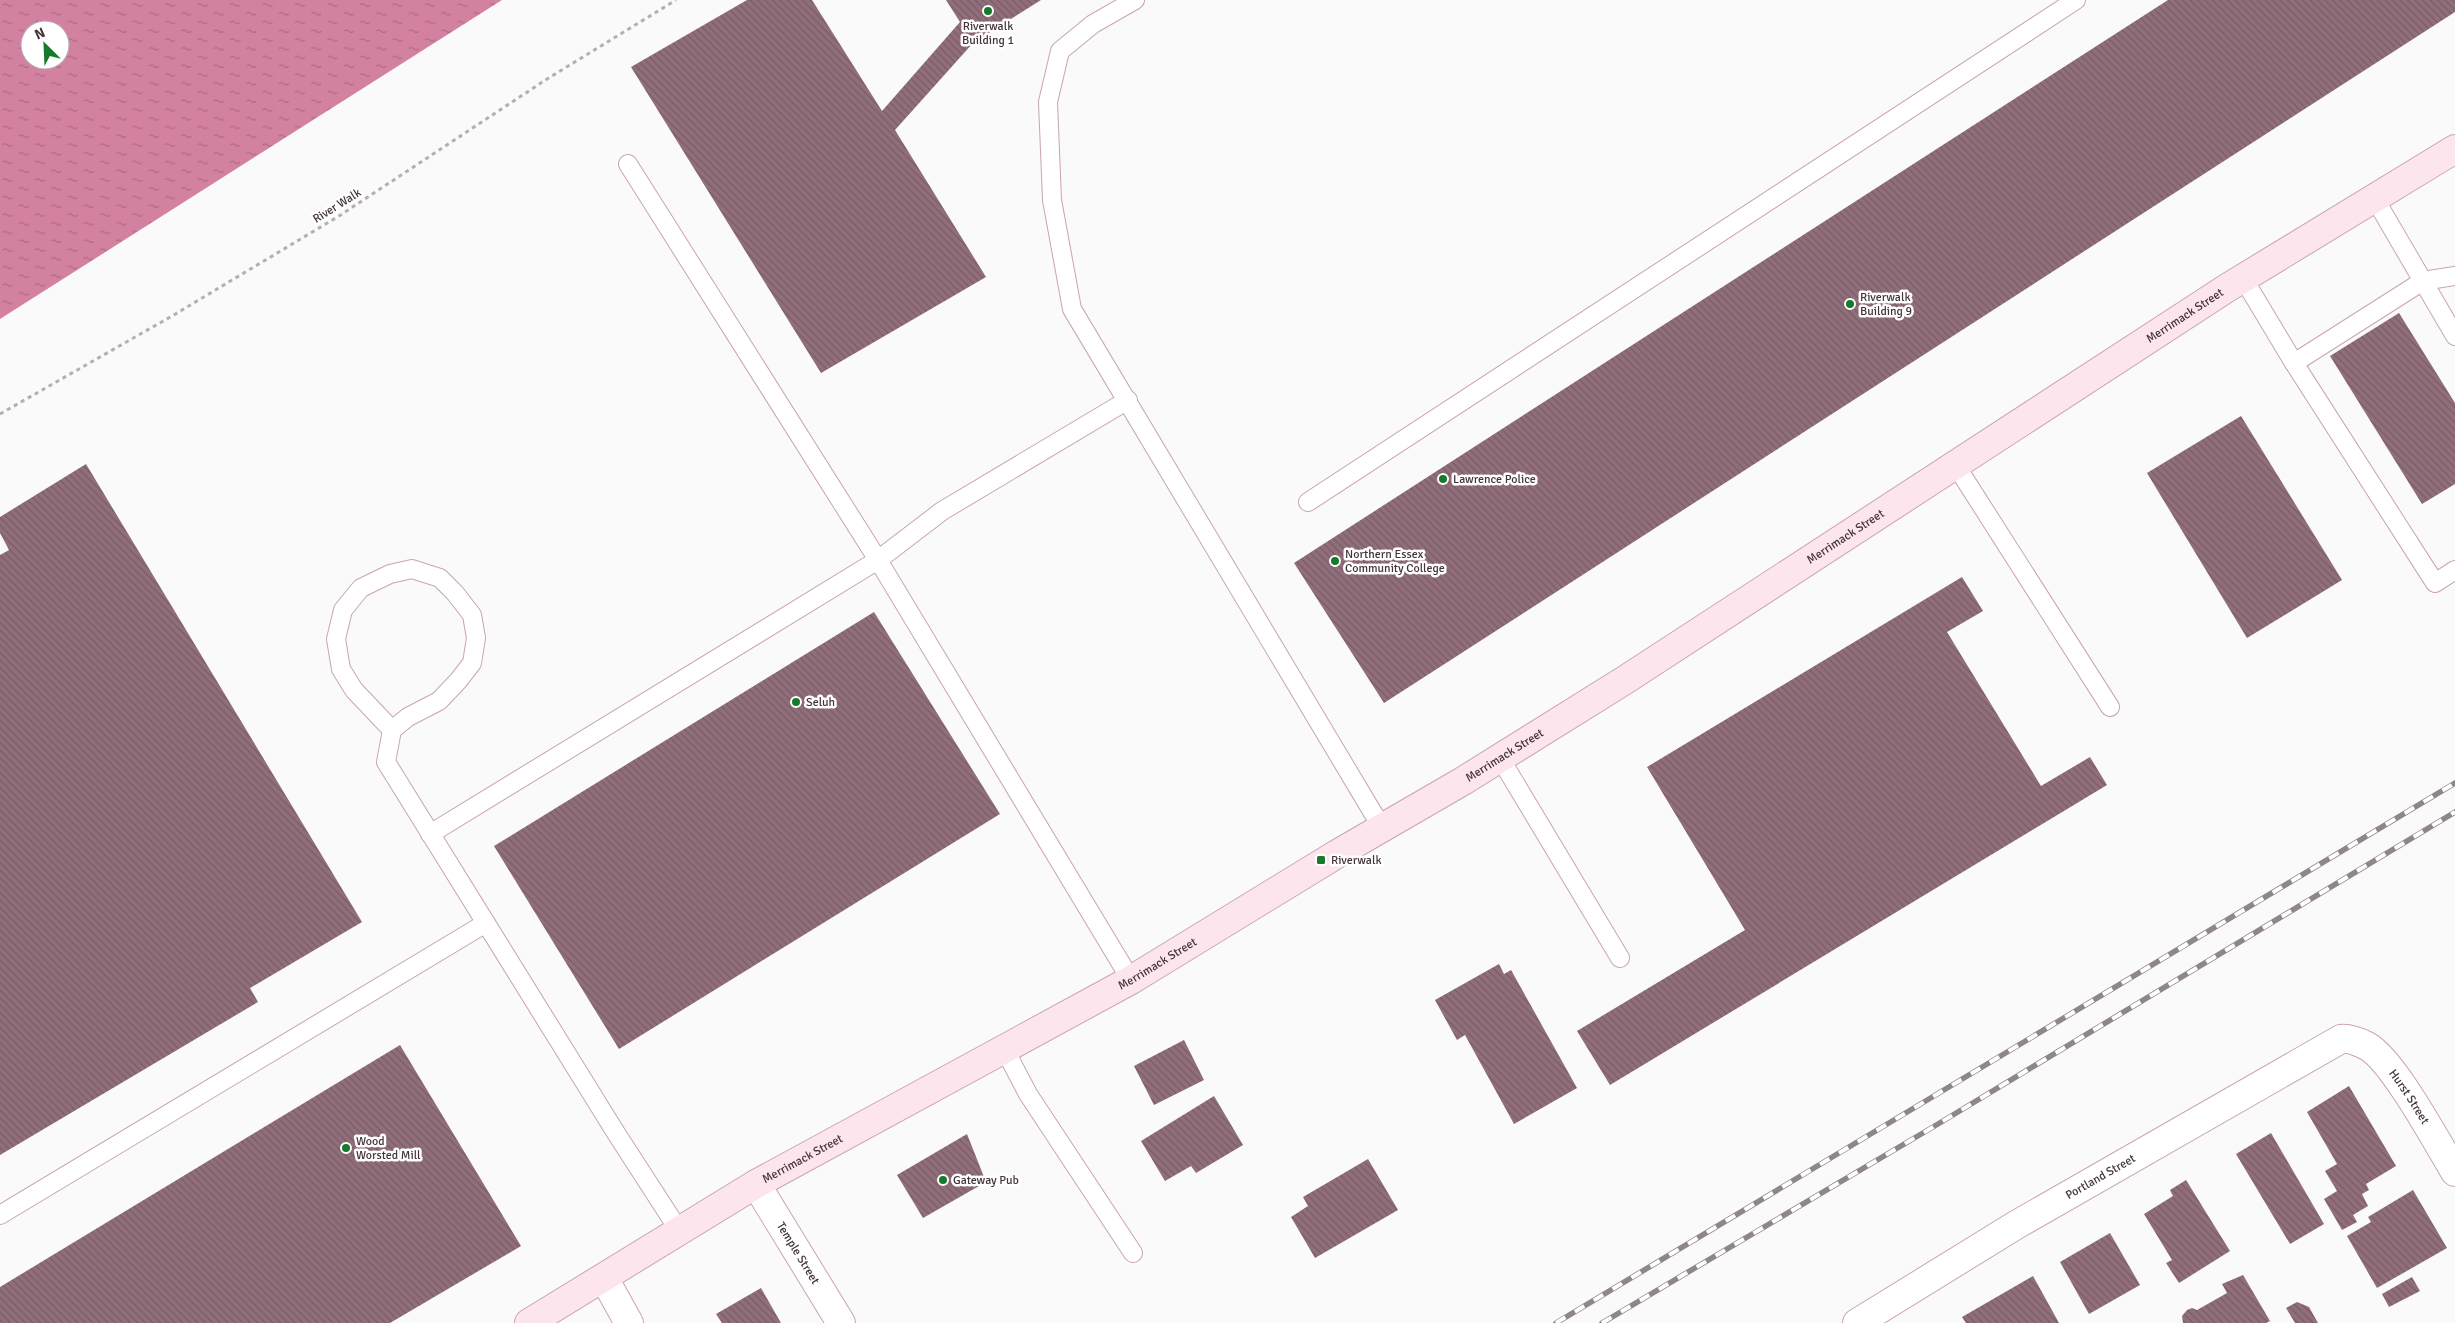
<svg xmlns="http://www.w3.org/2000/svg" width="2455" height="1323" font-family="Signika,sans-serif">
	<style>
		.water { fill: url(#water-ripples); fill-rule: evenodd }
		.building { fill: url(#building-back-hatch) }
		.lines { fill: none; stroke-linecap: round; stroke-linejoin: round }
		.lane-casing { stroke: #c9a4b1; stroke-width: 20 }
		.street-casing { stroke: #c9a4b1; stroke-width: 30 }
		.secondary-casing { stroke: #c9a4b1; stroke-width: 30 }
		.path { stroke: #b4afb1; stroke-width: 3; stroke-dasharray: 4 4; stroke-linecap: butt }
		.lane { stroke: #fff; stroke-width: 18 }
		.street { stroke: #fff; stroke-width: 28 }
		.secondary { stroke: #fde5ed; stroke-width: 28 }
		.rail-casing { stroke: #8f8689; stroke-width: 5.5 }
		.rail { stroke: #fff; stroke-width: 4; stroke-dasharray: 11; stroke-linecap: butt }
		.poi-dot { fill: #16792b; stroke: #fff; stroke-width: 2 }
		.labels { text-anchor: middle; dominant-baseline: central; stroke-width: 5; stroke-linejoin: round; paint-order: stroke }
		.poi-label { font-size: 12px; fill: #433439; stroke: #fff; text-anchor: start }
		.street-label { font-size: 12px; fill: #433439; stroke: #fff }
	</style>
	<defs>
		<pattern id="water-ripples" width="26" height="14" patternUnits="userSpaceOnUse" patternTransform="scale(1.25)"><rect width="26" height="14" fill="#d381a0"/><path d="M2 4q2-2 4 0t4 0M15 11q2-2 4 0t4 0" fill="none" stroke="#ad6a83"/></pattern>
		<pattern id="building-back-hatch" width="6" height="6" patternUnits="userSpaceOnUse" patternTransform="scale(1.25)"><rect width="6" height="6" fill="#916f7a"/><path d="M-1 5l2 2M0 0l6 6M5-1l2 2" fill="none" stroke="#785c65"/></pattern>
	</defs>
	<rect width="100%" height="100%" fill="#fafafa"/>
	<path class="water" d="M0 0H502L0 319ZM30 30H60V60H30Z"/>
	<g class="building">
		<polygon points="747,0 812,0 882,111 960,22 946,0 1041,0 973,43 895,130 986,277 821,373 631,67"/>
		<polygon points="2168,0 2455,0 2455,12 1384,703 1294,563"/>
		<polygon points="2399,313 2455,403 2455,484 2422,504 2330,356"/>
		<polygon points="2241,416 2342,580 2247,638 2147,473"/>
		<polygon points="86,464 362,922 250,988 258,1002 0,1155 0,555 9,550 0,533 0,517"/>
		<polygon points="1962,577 1983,611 1947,632 2041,786 2090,757 2107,785 1610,1085 1577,1031 1745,930 1647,767"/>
		<polygon points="874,612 1000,814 619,1049 494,846"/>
		<polygon points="1499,964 1504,974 1511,970 1577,1088 1514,1124 1465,1035 1457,1040 1435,1000"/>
		<polygon points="1184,1040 1204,1080 1154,1105 1134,1066"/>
		<polygon points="400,1045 521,1246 390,1323 0,1323 0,1287"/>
		<polygon points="2349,1086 2396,1166 2366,1184 2369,1190 2362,1194 2368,1206 2353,1215 2357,1222 2342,1230 2324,1199 2337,1191 2325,1171 2337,1164 2307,1112"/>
		<polygon points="1214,1096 1243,1145 1196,1173 1191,1166 1165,1181 1141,1141"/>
		<polygon points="2271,1133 2324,1224 2290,1244 2236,1154"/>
		<polygon points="967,1134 986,1182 923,1218 897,1175"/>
		<polygon points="1368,1159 1398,1210 1315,1258 1291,1217 1308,1206 1303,1197"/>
		<polygon points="2186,1180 2230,1251 2179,1283 2166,1263 2172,1260 2144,1214 2173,1196 2170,1190"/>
		<polygon points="2413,1190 2447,1248 2377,1288 2347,1236 2371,1222 2368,1217"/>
		<polygon points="2110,1233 2140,1285 2089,1314 2060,1262"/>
		<polygon points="2243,1275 2270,1321 2266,1323 2183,1323 2182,1316 2187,1310 2192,1308 2197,1310 2227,1293 2222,1284"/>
		<polygon points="2033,1276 2059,1323 1966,1323 1962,1317"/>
		<polygon points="2412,1277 2420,1291 2389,1307 2382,1294"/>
		<polygon points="761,1288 781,1323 722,1323 716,1314"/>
		<polygon points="2297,1302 2309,1307 2318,1323 2295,1323 2286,1308"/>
	</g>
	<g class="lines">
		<defs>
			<g id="lane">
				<polyline points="1135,0 1093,24 1060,51 1048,102 1052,200 1072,309 1382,828"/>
				<polyline points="628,164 878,560 1131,980"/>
				<polyline points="2375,199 2455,336"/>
				<polyline points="2243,278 2294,363 2435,583 2455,570"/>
				<polyline points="2294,363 2423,281 2455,276"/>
				<polyline points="1955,464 2110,707"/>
				<polyline points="1308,502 2076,0"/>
				<polyline points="392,730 354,690 341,669 336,639 343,610 361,588 390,574 412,569 440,578 455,593 472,615 476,638 472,663 458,681 439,701 408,717 392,730 386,762 616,1133 680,1232"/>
				<polyline points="1500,758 1620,958"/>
				<polyline points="430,834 878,560 942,511 1128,400"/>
				<polyline points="1005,1050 1028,1094 1133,1253"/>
				<polyline points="0,1215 486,923"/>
			</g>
			<g id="street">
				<path id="s1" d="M756 1184 841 1323"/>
				<polyline points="604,1278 629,1323"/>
				<path id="s2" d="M1857 1323 2016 1225 2341 1039C2349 1038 2359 1042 2367 1046 2393 1060 2438 1144 2455 1172"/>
			</g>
			<g id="secondary">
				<path id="s3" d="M529 1323 756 1184 1131 980 1337 854 1463 781 1625 680 2227 288 2455 149"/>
			</g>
		</defs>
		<use href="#lane" class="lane-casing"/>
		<use href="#street" class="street-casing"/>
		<use href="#secondary" class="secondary-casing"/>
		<polyline class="path" points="0,414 172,316 339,216 547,79 676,0"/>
		<use href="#lane" class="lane"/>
		<use href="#street" class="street"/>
		<use href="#secondary" class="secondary"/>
		<defs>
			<g id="rail">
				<polyline points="1556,1323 2455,783"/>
				<polyline points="1602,1323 1933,1127 2455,812"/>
			</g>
		</defs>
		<use href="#rail" class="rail-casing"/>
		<use href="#rail" class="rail"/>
	</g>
	<g class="poi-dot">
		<circle cx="988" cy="11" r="5"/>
		<circle cx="1850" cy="304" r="5"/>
		<circle cx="1443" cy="479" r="5"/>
		<circle cx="1335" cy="561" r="5"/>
		<circle cx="796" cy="702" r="5"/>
		<rect x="1316" y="855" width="10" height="10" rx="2.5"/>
		<circle cx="346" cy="1148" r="5"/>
		<circle cx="943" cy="1180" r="5"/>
	</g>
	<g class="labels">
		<g class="poi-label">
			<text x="988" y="26" text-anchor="middle">Riverwalk<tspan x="988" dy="14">Building 1</tspan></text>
			<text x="1860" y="297">Riverwalk<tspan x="1860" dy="14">Building 9</tspan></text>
			<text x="1453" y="479">Lawrence Police</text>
			<text x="1345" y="554">Northern Essex<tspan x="1345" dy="14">Community College</tspan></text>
			<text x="806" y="702">Seluh</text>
			<text x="1331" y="860">Riverwalk</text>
			<text x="356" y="1141">Wood<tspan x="356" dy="14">Worsted Mill</tspan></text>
			<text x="953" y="1180">Gateway Pub</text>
		</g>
		<g class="street-label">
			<text transform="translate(337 206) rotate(-32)">River Walk</text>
			<text stroke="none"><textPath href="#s3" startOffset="1939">Merrimack Street</textPath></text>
			<text stroke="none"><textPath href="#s3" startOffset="1534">Merrimack Street</textPath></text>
			<text stroke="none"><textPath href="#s3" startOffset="1129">Merrimack Street</textPath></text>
			<text stroke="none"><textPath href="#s3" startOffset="724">Merrimack Street</textPath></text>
			<text stroke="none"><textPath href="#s2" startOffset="655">Hurst Street</textPath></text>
			<text stroke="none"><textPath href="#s3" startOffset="319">Merrimack Street</textPath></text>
			<text stroke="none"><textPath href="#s2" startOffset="284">Portland Street</textPath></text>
			<text stroke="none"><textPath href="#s1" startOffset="81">Temple Street</textPath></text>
		</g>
	</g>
	<g transform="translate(45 45) rotate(336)"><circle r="24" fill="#ffffff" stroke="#b4aeb0"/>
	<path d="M0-4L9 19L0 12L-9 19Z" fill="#16792b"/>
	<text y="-8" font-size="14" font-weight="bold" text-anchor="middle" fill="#433439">N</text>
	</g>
</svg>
